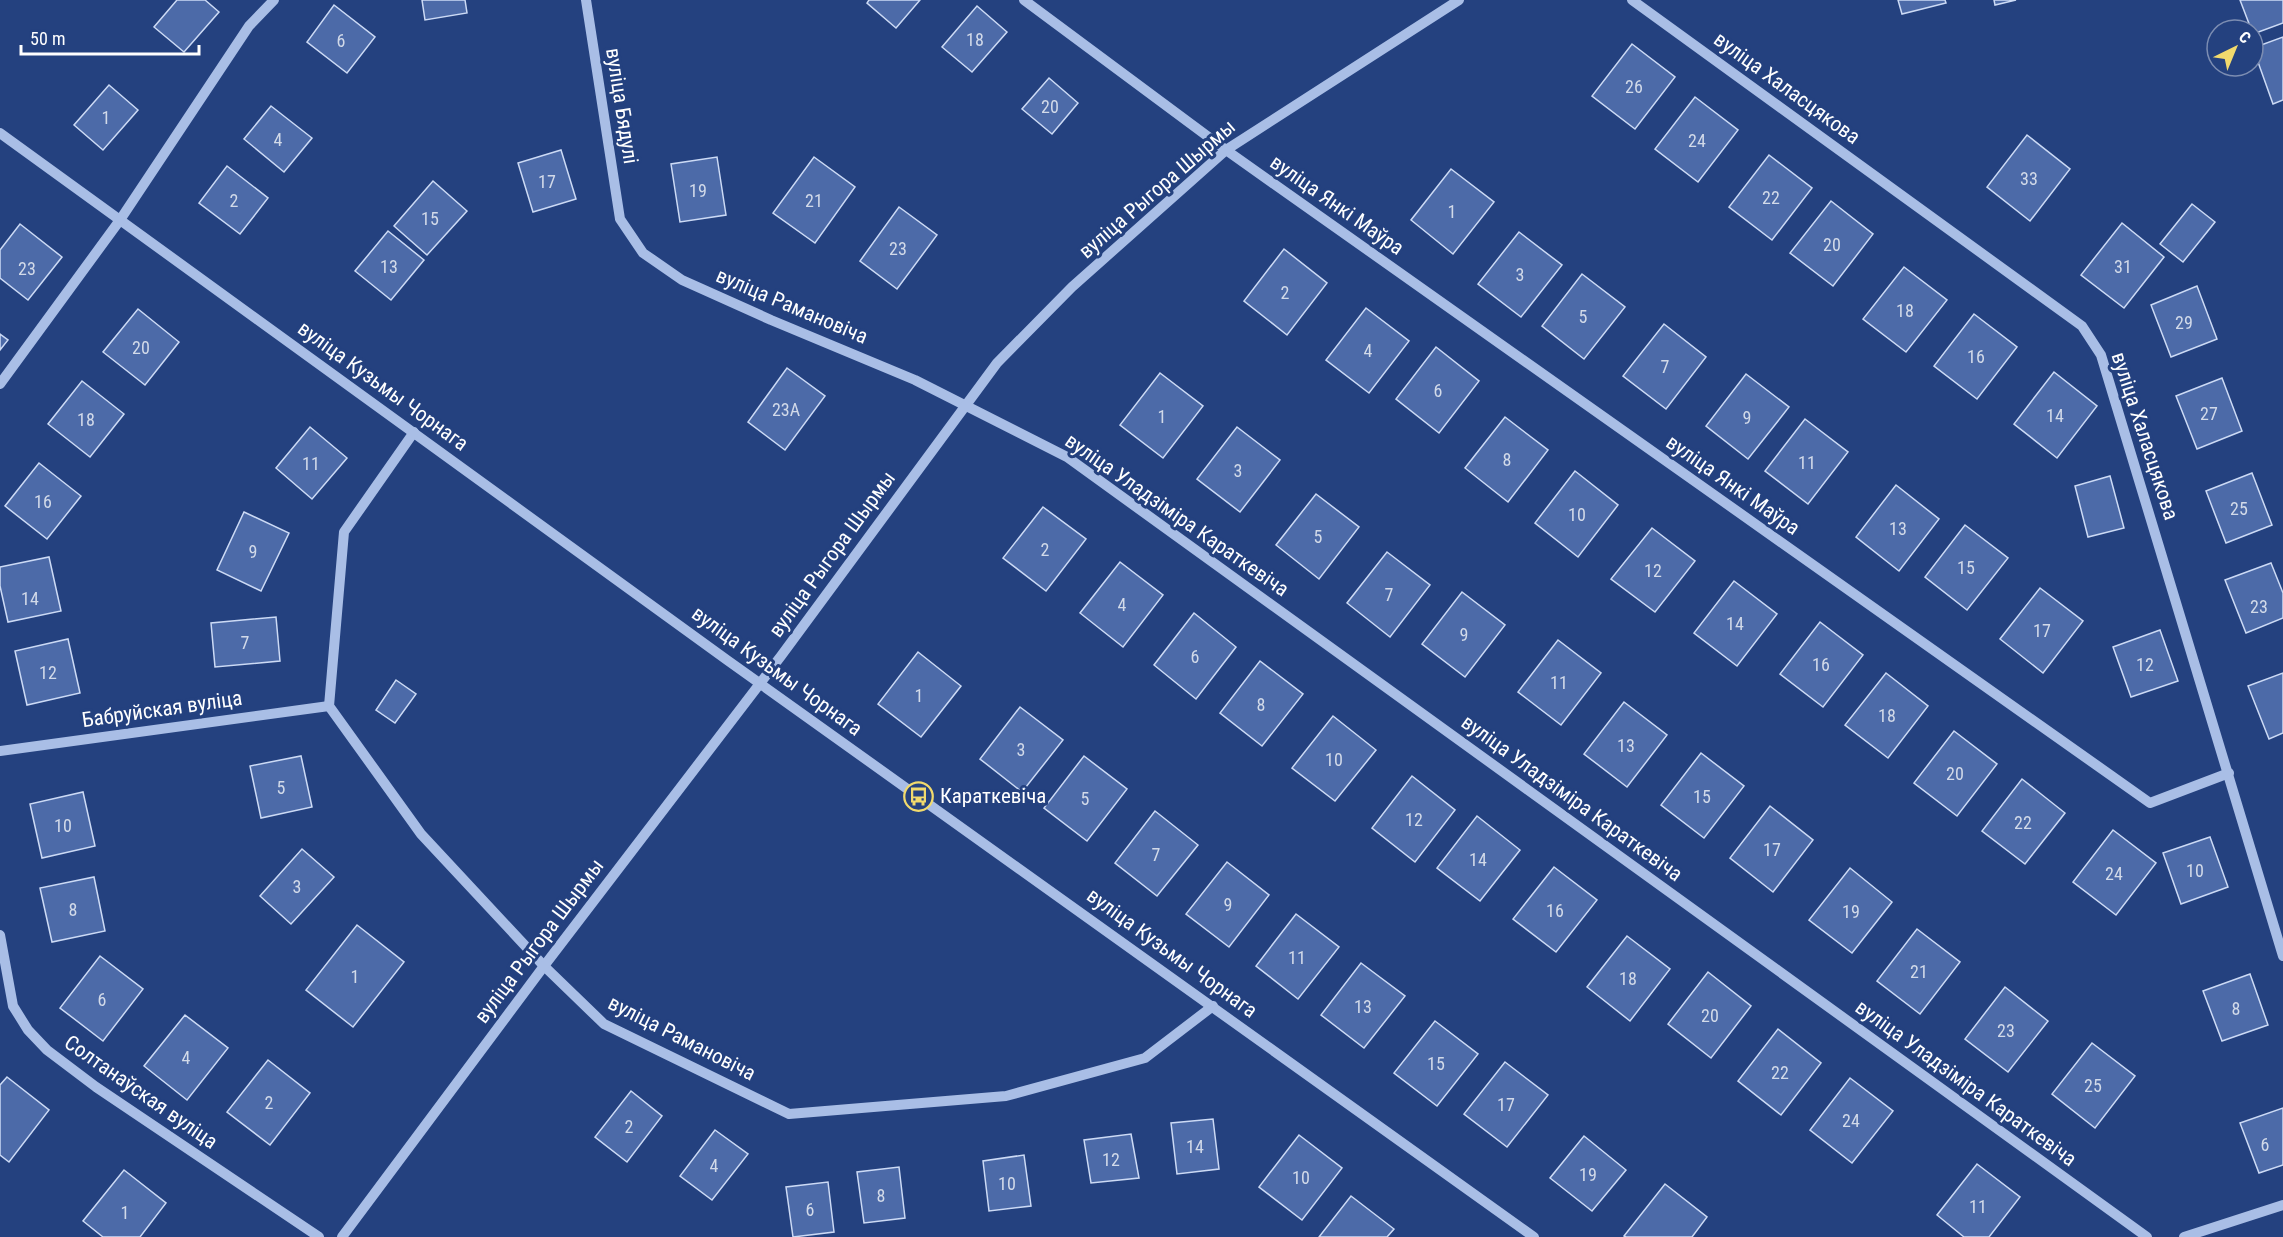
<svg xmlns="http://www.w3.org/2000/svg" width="2283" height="1237" font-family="'Roboto Condensed',sans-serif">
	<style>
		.building { fill: #4c6aa8; stroke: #ccdaf5; stroke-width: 1.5 }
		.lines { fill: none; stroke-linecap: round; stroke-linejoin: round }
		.minor { stroke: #a9bee6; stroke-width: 10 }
		.labels { text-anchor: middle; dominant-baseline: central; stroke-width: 6; stroke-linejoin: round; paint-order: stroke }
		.number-label { font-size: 18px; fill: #d2dae9 }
		.street-label { font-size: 21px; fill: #fff; stroke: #24417f }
		.poi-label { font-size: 21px; fill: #fff; stroke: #24417f; text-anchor: start }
	</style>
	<rect width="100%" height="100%" fill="#24417f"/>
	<g class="building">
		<polygon points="177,0 205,0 219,12 184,52 154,27"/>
		<polygon points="422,0 465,0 467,13 425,20"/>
		<polygon points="869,0 920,0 896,28 867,3"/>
		<polygon points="1898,0 1945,0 1946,3 1902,14"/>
		<polygon points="1994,0 2016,0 1995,5"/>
		<polygon points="2240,0 2283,0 2283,23 2253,34"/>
		<polygon points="334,5 375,37 347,73 307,42"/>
		<polygon points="977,6 1007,32 972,72 942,47"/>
		<polygon points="2283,37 2283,100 2273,104 2253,48"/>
		<polygon points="1632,44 1675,77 1635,129 1592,96"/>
		<polygon points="1049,78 1078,103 1052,134 1022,109"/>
		<polygon points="109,85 138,110 103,150 74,125"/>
		<polygon points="1695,97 1738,130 1698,182 1655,149"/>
		<polygon points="271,106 312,138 284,172 244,139"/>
		<polygon points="2027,135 2070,169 2030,221 1987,187"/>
		<polygon points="561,150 576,199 533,212 518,163"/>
		<polygon points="1769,155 1812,188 1772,240 1729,207"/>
		<polygon points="717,157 726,215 680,222 671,164"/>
		<polygon points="814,157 855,187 815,243 773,213"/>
		<polygon points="227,166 268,198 240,234 199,203"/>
		<polygon points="1451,169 1494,202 1453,254 1411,220"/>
		<polygon points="433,181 467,211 427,255 394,226"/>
		<polygon points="1831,201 1873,234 1833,286 1790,253"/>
		<polygon points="2192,204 2215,222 2183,262 2160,244"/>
		<polygon points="899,207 937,235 897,289 860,261"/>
		<polygon points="2122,223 2164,257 2124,308 2081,275"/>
		<polygon points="20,224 62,257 28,300 0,278 0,250"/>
		<polygon points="388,231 424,260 391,300 355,271"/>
		<polygon points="1519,232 1562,265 1521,317 1478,284"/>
		<polygon points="1284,249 1327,283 1287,335 1244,301"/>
		<polygon points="1904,267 1947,300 1906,352 1863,319"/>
		<polygon points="1582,274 1625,307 1584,359 1542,326"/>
		<polygon points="2197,286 2217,339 2171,357 2151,305"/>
		<polygon points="1366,308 1409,341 1369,393 1326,360"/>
		<polygon points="138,309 179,342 145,385 103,352"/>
		<polygon points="1974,314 2017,347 1977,399 1934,366"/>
		<polygon points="1664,324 1706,357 1666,409 1623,376"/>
		<polygon points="0,334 8,340 0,350"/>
		<polygon points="1436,347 1479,381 1439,433 1396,399"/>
		<polygon points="787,368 825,396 785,450 748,422"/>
		<polygon points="2054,372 2097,406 2057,458 2014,424"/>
		<polygon points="1160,373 1203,406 1163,458 1120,425"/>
		<polygon points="1746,374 1789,407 1748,459 1706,426"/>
		<polygon points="2222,378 2242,431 2197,449 2176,396"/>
		<polygon points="82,381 124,414 90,457 48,424"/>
		<polygon points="1505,417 1548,450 1508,502 1465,468"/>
		<polygon points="1805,419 1848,452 1808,504 1765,471"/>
		<polygon points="310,427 347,458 312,499 276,468"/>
		<polygon points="1237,427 1280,460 1240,512 1197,479"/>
		<polygon points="39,463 81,496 47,539 5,506"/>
		<polygon points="1575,471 1618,505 1578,557 1535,523"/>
		<polygon points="2252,473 2272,525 2226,543 2206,491"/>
		<polygon points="2110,476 2124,528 2088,537 2075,486"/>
		<polygon points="1896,485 1939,519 1899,571 1856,537"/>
		<polygon points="1316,494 1359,527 1319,579 1276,545"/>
		<polygon points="1043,507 1086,539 1046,591 1003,558"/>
		<polygon points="244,512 289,533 261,591 217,570"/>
		<polygon points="1965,525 2008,558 1967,610 1925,577"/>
		<polygon points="1652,528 1695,561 1655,612 1611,579"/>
		<polygon points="1387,552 1430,585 1390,637 1347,603"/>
		<polygon points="49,557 61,611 8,622 0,586 0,567"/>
		<polygon points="1120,562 1163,595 1123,647 1080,613"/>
		<polygon points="2271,563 2283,593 2283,618 2246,633 2225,580"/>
		<polygon points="1734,581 1777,614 1737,666 1694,633"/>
		<polygon points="2040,588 2083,621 2043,673 2000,639"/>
		<polygon points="1462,592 1505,625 1465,677 1422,644"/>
		<polygon points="1194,613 1236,647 1196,699 1154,665"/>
		<polygon points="276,617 280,661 215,667 211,623"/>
		<polygon points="1820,622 1863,655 1823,707 1780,674"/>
		<polygon points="2160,630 2178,681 2131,697 2113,647"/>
		<polygon points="68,639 80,693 27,705 15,651"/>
		<polygon points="1558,640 1601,673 1561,725 1518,692"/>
		<polygon points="918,652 961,686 921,737 878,704"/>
		<polygon points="1260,661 1303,694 1262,746 1220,713"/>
		<polygon points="1886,673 1928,706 1888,758 1845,725"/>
		<polygon points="2283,673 2283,733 2269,739 2248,686"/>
		<polygon points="396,680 416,694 395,723 376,710"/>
		<polygon points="1624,702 1667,735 1627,787 1584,754"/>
		<polygon points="1020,707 1063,740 1022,792 980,759"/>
		<polygon points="1333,716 1376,750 1335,801 1292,768"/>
		<polygon points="1954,731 1997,764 1957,816 1914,783"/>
		<polygon points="1701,753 1744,786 1704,838 1661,805"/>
		<polygon points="301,756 312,807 261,818 250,766"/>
		<polygon points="1084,756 1127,789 1087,841 1044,808"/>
		<polygon points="1412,776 1455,810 1415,862 1372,828"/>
		<polygon points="2022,779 2065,813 2025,864 1982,831"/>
		<polygon points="83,792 95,846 42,858 30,804"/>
		<polygon points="1770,806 1813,840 1773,892 1730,858"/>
		<polygon points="1155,811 1198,845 1157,896 1115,863"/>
		<polygon points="1477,816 1520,850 1480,901 1437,868"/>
		<polygon points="2113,830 2156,863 2116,915 2073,882"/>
		<polygon points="2210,837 2228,887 2181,904 2163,853"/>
		<polygon points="302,849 334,877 291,924 260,896"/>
		<polygon points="1227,862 1269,895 1229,947 1186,914"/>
		<polygon points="1554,867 1597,900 1556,952 1513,919"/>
		<polygon points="1850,868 1892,902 1852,953 1809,920"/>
		<polygon points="94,877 105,931 52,942 40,888"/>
		<polygon points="1296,914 1339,947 1298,999 1256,966"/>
		<polygon points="357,925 404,962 353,1027 306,990"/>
		<polygon points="1917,929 1960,962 1920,1014 1877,981"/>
		<polygon points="1627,936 1670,969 1630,1021 1587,987"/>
		<polygon points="100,956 143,989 103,1041 60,1008"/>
		<polygon points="1361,963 1405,996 1364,1048 1321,1015"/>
		<polygon points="1708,972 1751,1006 1711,1058 1668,1024"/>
		<polygon points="2250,974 2268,1025 2222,1041 2203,991"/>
		<polygon points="2005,987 2048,1021 2008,1072 1965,1039"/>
		<polygon points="185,1015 228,1048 187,1100 144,1066"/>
		<polygon points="1435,1021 1478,1054 1437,1106 1394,1073"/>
		<polygon points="1778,1029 1821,1063 1781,1115 1738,1081"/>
		<polygon points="2092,1043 2135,1076 2095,1128 2052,1094"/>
		<polygon points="268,1060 310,1093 270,1145 227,1112"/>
		<polygon points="1505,1062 1548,1095 1507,1147 1464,1114"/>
		<polygon points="7,1077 49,1110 9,1162 0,1155 0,1085"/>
		<polygon points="1850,1078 1893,1111 1852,1163 1810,1130"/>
		<polygon points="631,1091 662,1116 627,1162 595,1137"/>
		<polygon points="2283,1108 2283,1165 2259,1173 2240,1123"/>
		<polygon points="1213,1119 1219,1169 1177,1174 1171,1123"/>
		<polygon points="715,1130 748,1154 712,1200 680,1176"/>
		<polygon points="1131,1134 1139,1178 1091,1183 1084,1140"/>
		<polygon points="1299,1135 1342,1168 1302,1220 1259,1187"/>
		<polygon points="1584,1136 1626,1170 1592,1211 1550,1178"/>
		<polygon points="1024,1155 1031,1206 989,1211 983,1161"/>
		<polygon points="1977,1164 2020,1197 1989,1237 1964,1237 1937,1215"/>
		<polygon points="899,1167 905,1218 864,1223 857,1172"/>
		<polygon points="124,1170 166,1203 140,1237 103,1237 83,1221"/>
		<polygon points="828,1182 834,1232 793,1237 786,1187"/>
		<polygon points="1665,1184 1707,1217 1692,1237 1626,1237 1624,1236"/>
		<polygon points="1351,1196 1394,1229 1387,1237 1319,1237"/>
	</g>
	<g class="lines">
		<g class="minor">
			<polyline points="586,0 620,219 643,253 682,280 771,320 915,380 1067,457 2147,1237"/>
			<polyline points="1024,0 1226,150 2150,803 2229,773"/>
			<polyline points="1632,0 2082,326 2101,355 2283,956"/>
			<polyline points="0,133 727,660 1534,1237"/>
			<polyline points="0,384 120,220 249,26 274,0"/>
			<polyline points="414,432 344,532 329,706 421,834 544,966 604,1024 789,1114 1006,1096 1145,1058 1213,1006"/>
			<polyline points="0,751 329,706"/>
			<polyline points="0,935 13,1006 28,1030 47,1050 96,1087 319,1237"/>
			<polyline points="342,1237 544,966 781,656 997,363 1072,287 1226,150 1459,0"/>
			<polyline points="2184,1237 2283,1205"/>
		</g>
	</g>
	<defs>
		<symbol id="bus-ring" viewBox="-11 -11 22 22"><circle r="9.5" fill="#24417f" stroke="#f1da6d" stroke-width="1.5"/><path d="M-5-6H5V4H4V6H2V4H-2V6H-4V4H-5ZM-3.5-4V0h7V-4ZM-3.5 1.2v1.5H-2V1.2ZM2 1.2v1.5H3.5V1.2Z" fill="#f1da6d"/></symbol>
	</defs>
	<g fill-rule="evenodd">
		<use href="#bus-ring" x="902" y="780" width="33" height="33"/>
	</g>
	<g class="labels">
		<g class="number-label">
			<text x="975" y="39">18</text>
			<text x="341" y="40">6</text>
			<text x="1634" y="86">26</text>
			<text x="1050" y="106">20</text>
			<text x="106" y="117">1</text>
			<text x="278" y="139">4</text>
			<text x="1697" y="140">24</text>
			<text x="2029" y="178">33</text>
			<text x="547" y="181">17</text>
			<text x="698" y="190">19</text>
			<text x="1771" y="197">22</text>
			<text x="234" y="200">2</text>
			<text x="814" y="200">21</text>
			<text x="1452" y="211">1</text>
			<text x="430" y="218">15</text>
			<text x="1832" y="244">20</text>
			<text x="898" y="248">23</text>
			<text x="389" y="266">13</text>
			<text x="2123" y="266">31</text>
			<text x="27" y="268">23</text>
			<text x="1520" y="274">3</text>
			<text x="1285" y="292">2</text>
			<text x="1905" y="310">18</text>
			<text x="1583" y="316">5</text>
			<text x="2184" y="322">29</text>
			<text x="141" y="347">20</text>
			<text x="1368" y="350">4</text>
			<text x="1976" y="356">16</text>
			<text x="1665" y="366">7</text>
			<text x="1438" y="390">6</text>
			<text x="786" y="409">23А</text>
			<text x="2209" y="413">27</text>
			<text x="2055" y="415">14</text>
			<text x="1162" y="416">1</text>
			<text x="1747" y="417">9</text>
			<text x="86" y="419">18</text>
			<text x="1507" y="459">8</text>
			<text x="1807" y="462">11</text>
			<text x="311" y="463">11</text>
			<text x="1238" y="470">3</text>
			<text x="43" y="501">16</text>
			<text x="2239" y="508">25</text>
			<text x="1577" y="514">10</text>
			<text x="1898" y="528">13</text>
			<text x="1318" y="536">5</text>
			<text x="1045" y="549">2</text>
			<text x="253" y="551">9</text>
			<text x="1966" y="567">15</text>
			<text x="1653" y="570">12</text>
			<text x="1389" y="594">7</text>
			<text x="30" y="598">14</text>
			<text x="1122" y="604">4</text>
			<text x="2259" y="606">23</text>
			<text x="1735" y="623">14</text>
			<text x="2042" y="630">17</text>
			<text x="1464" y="634">9</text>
			<text x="245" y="642">7</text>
			<text x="1195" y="656">6</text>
			<text x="1821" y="664">16</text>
			<text x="2145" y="664">12</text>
			<text x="48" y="672">12</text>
			<text x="1559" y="682">11</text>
			<text x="919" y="695">1</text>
			<text x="1261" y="704">8</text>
			<text x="1887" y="715">18</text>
			<text x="1626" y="745">13</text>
			<text x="1021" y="749">3</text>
			<text x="1334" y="759">10</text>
			<text x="1955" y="773">20</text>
			<text x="281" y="787">5</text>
			<text x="1702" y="796">15</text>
			<text x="1085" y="798">5</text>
			<text x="1414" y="819">12</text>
			<text x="2023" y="822">22</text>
			<text x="63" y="825">10</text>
			<text x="1772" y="849">17</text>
			<text x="1156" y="854">7</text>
			<text x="1478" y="859">14</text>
			<text x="2195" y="870">10</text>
			<text x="2114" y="873">24</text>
			<text x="297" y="886">3</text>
			<text x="1228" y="904">9</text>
			<text x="73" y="909">8</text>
			<text x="1555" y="910">16</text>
			<text x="1851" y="911">19</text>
			<text x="1297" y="957">11</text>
			<text x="1919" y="971">21</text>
			<text x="355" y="976">1</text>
			<text x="1628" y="978">18</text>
			<text x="102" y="999">6</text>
			<text x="1363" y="1006">13</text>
			<text x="2236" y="1008">8</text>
			<text x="1710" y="1015">20</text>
			<text x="2006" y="1030">23</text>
			<text x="186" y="1057">4</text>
			<text x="1436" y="1063">15</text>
			<text x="1780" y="1072">22</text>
			<text x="2093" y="1085">25</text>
			<text x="269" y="1102">2</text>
			<text x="1506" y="1104">17</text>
			<text x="1851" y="1120">24</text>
			<text x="629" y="1126">2</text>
			<text x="2265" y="1144">6</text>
			<text x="1195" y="1146">14</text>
			<text x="1111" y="1159">12</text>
			<text x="714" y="1165">4</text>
			<text x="1588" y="1174">19</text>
			<text x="1301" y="1177">10</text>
			<text x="1007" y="1183">10</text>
			<text x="881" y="1195">8</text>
			<text x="1978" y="1206">11</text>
			<text x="810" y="1209">6</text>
			<text x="125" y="1212">1</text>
		</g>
		<g class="street-label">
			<text transform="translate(1787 88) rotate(36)">вуліца Халасцякова</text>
			<text transform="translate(622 106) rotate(81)">вуліца Бядулі</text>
			<text transform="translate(1157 189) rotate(-41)">вуліца Рыгора Шырмы</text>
			<text transform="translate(1337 205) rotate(35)">вуліца Янкі Маўра</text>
			<text transform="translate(792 306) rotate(23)">вуліца Рамановіча</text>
			<text transform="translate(383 386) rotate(36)">вуліца Кузьмы Чорнага</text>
			<text transform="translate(2145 436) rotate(72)">вуліца Халасцякова</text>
			<text transform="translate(1733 485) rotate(35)">вуліца Янкі Маўра</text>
			<text transform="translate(1177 515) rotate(35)">вуліца Уладзіміра Караткевіча</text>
			<text transform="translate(832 554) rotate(-54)">вуліца Рыгора Шырмы</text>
			<text transform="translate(777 671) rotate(36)">вуліца Кузьмы Чорнага</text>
			<text transform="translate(162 709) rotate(-8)">Бабруйская вуліца</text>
			<text transform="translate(1572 798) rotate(36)">вуліца Уладзіміра Караткевіча</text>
			<text transform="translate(539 941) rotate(-53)">вуліца Рыгора Шырмы</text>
			<text transform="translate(1172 953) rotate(36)">вуліца Кузьмы Чорнага</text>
			<text transform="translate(682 1038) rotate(27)">вуліца Рамановіча</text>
			<text transform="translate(1966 1083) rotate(36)">вуліца Уладзіміра Караткевіча</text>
			<text transform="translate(141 1092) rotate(35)">Солтанаўская вуліца</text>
		</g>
		<g class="poi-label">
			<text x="940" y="796">Караткевіча</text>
		</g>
	</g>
	<g transform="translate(2235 48) rotate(43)"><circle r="28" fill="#24417f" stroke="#7c8db2" stroke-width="1.5"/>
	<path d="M0-4.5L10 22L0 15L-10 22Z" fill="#f1da6d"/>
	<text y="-9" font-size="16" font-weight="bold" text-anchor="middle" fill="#ffffff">С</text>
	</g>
	<path d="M21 45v9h178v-9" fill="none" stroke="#ffffff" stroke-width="3"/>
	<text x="30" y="45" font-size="18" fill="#ffffff" stroke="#24417f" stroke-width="4.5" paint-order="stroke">50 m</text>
</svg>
